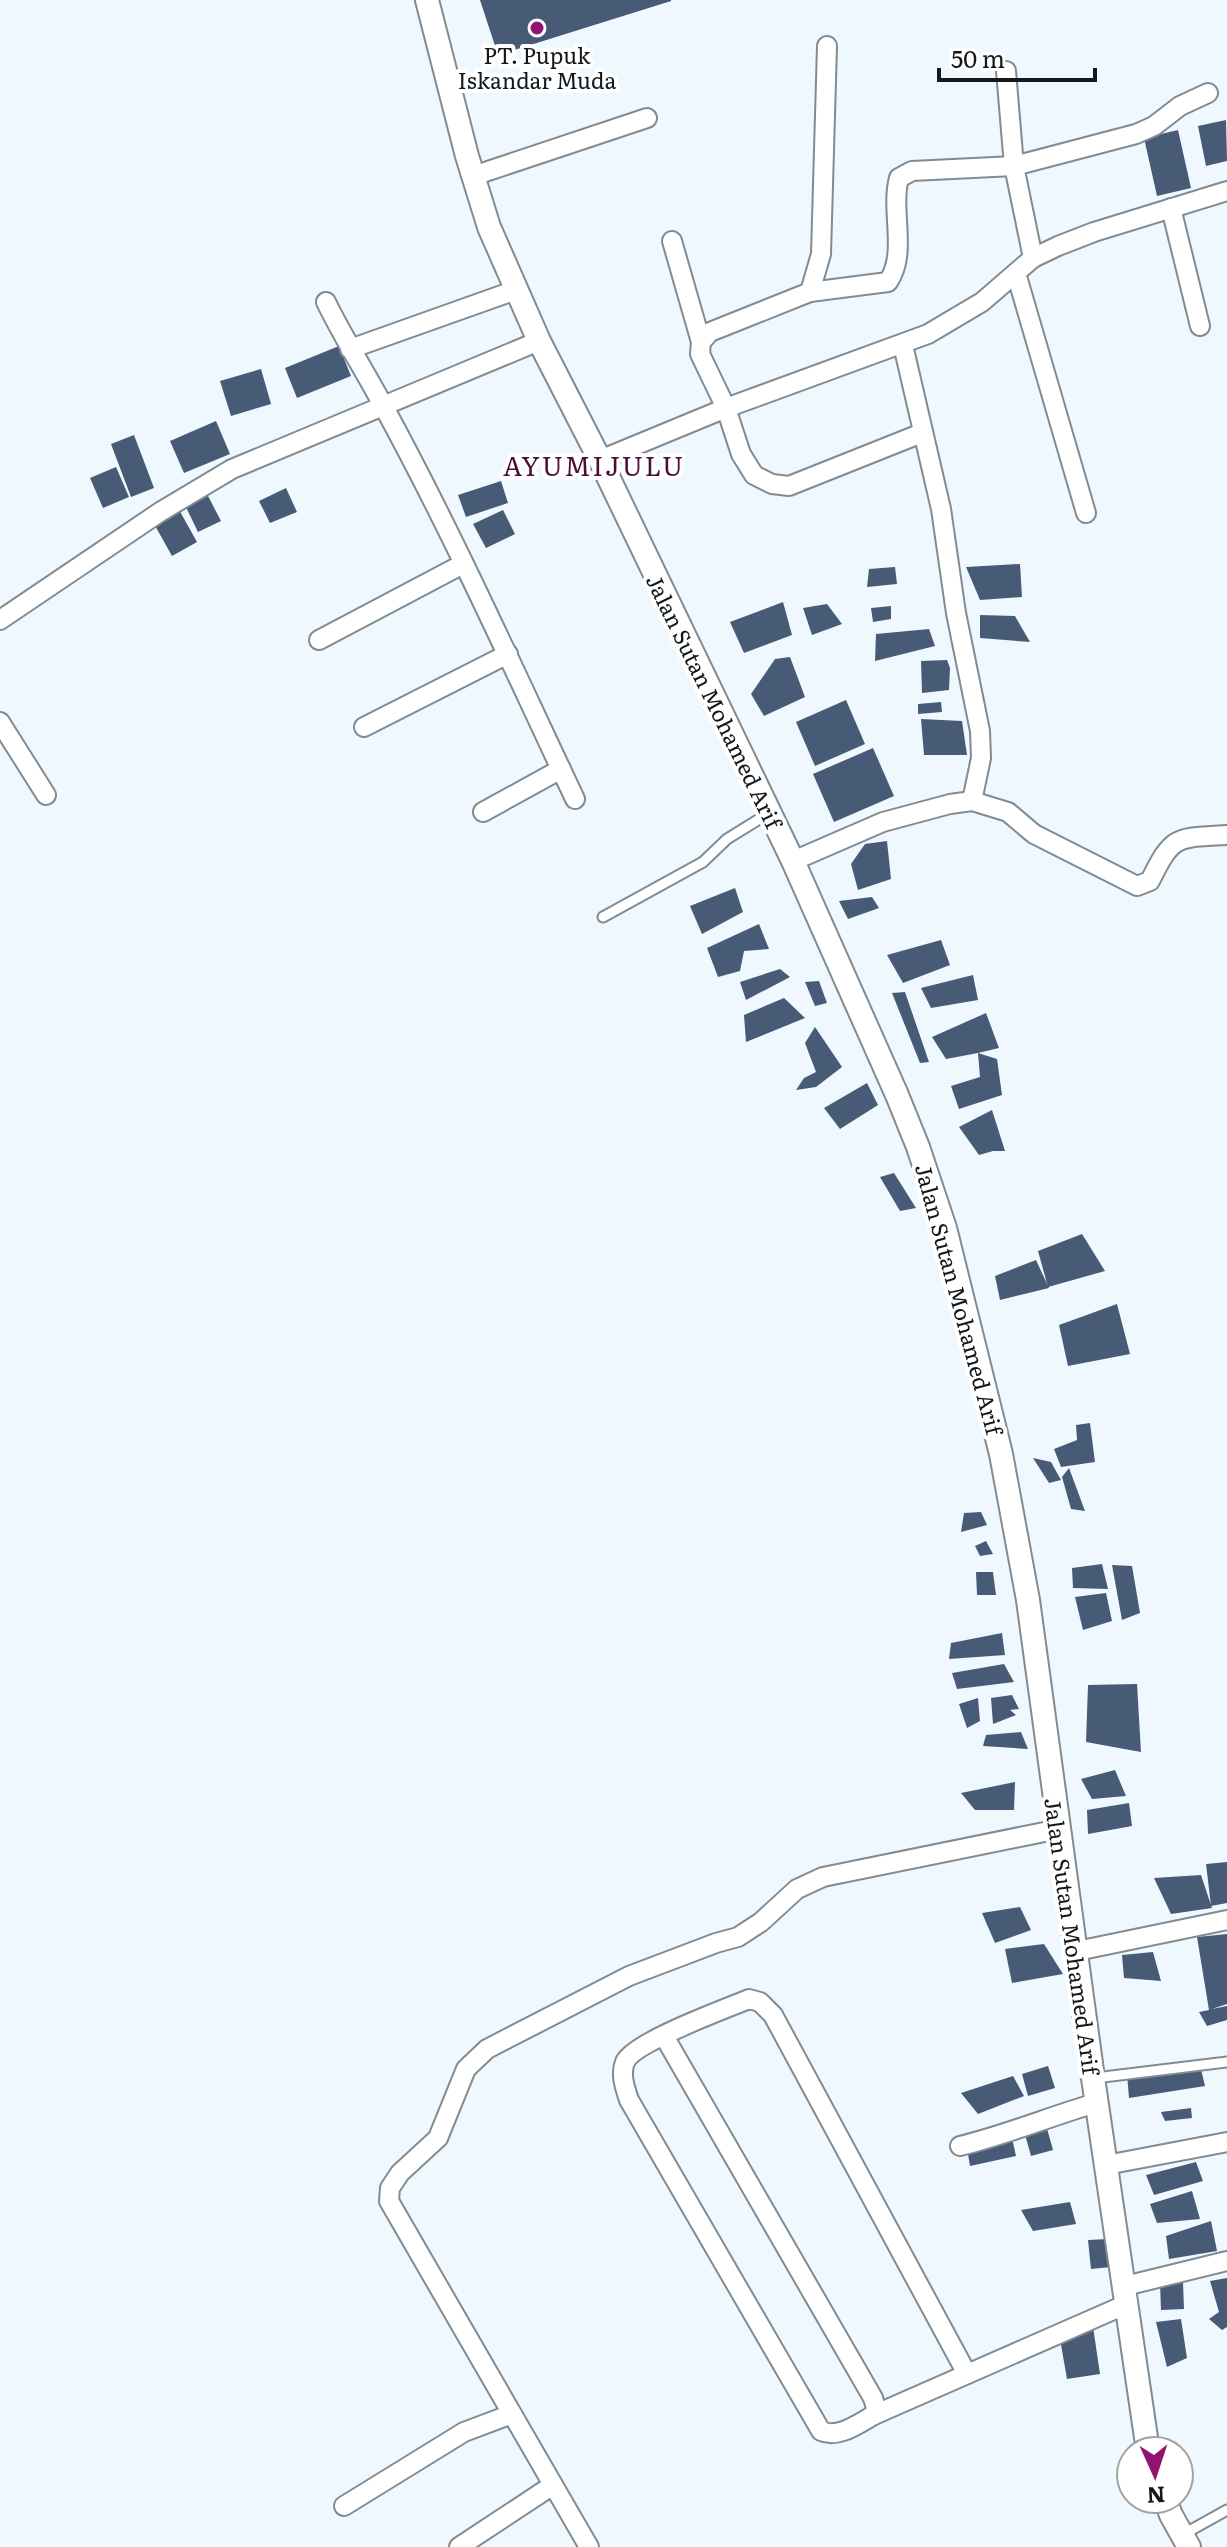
<svg xmlns="http://www.w3.org/2000/svg" width="1227" height="2547" font-family="Literata,serif">
	<style>
		.building { fill: #475b76 }
		.lines { fill: none; stroke-linecap: round; stroke-linejoin: round }
		.service-casing { stroke: #818b92; stroke-width: 13 }
		.minor-casing { stroke: #818b92; stroke-width: 22 }
		.tertiary-casing { stroke: #818b92; stroke-width: 26 }
		.service { stroke: #fff; stroke-width: 9 }
		.minor { stroke: #fff; stroke-width: 18 }
		.tertiary { stroke: #fff; stroke-width: 22 }
		.poi-dot { fill: #93146f; stroke: #fff; stroke-width: 3 }
		.labels { text-anchor: middle; dominant-baseline: central; stroke-width: 8; stroke-linejoin: round; paint-order: stroke }
		.poi-label { font-size: 22px; fill: #14181a; stroke: #fff }
		.street-label { font-size: 22px; fill: #14181a; stroke: #fff }
		.quarter-label { font-size: 26px; letter-spacing: 2px; fill: #4a0f37; stroke: #fff }
	</style>
	<rect width="100%" height="100%" fill="#eff8fe"/>
	<g class="building">
		<polygon points="480,0 671,0 671,1 498,55"/>
		<polygon points="1226,120 1227,161 1206,166 1198,126"/>
		<polygon points="1178,130 1191,188 1157,196 1144,138"/>
		<polygon points="339,346 351,376 297,398 285,368"/>
		<polygon points="261,369 271,404 231,416 220,381"/>
		<polygon points="216,421 230,454 184,473 170,441"/>
		<polygon points="134,435 154,488 131,497 111,444"/>
		<polygon points="116,467 129,497 103,508 90,478"/>
		<polygon points="501,481 508,503 466,517 458,495"/>
		<polygon points="286,488 297,512 270,523 259,501"/>
		<polygon points="206,492 221,521 198,532 184,503"/>
		<polygon points="178,508 197,542 172,556 153,522"/>
		<polygon points="503,510 515,534 486,548 473,524"/>
		<polygon points="1020,564 1022,597 980,600 966,567"/>
		<polygon points="895,567 897,584 867,587 869,569"/>
		<polygon points="783,602 792,635 744,653 730,622"/>
		<polygon points="827,604 842,624 812,635 803,608"/>
		<polygon points="891,606 891,619 873,622 871,608"/>
		<polygon points="980,615 1015,616 1030,642 980,638"/>
		<polygon points="929,629 935,646 875,661 876,634"/>
		<polygon points="790,657 805,697 764,716 751,694 775,659"/>
		<polygon points="947,660 950,668 949,690 922,693 921,661"/>
		<polygon points="846,700 865,744 815,766 796,722"/>
		<polygon points="941,702 942,712 918,714 918,704"/>
		<polygon points="921,719 962,721 967,755 924,755"/>
		<polygon points="873,748 894,796 834,822 813,774"/>
		<polygon points="887,841 891,879 858,890 851,864 865,844"/>
		<polygon points="735,888 743,912 702,934 690,906"/>
		<polygon points="872,897 879,908 848,919 839,901"/>
		<polygon points="759,924 769,949 744,951 740,971 718,977 707,948"/>
		<polygon points="941,940 950,965 903,983 887,955"/>
		<polygon points="780,969 790,977 746,1000 740,982"/>
		<polygon points="973,975 978,1000 931,1008 921,988"/>
		<polygon points="819,981 827,1003 815,1006 805,982"/>
		<polygon points="905,992 929,1062 920,1063 892,993"/>
		<polygon points="784,998 805,1018 746,1042 744,1015"/>
		<polygon points="986,1013 999,1048 978,1053 997,1059 1002,1095 959,1109 951,1086 980,1077 978,1053 946,1059 932,1037"/>
		<polygon points="815,1027 842,1067 816,1087 796,1090 804,1078 816,1072 805,1043"/>
		<polygon points="867,1083 878,1105 840,1129 824,1108"/>
		<polygon points="992,1110 1005,1151 993,1151 979,1155 959,1127"/>
		<polygon points="894,1173 916,1208 900,1211 880,1177"/>
		<polygon points="1082,1234 1105,1271 1048,1287 1038,1251"/>
		<polygon points="1036,1260 1049,1288 1000,1300 995,1276"/>
		<polygon points="1117,1304 1130,1354 1068,1366 1059,1325"/>
		<polygon points="1090,1423 1095,1462 1061,1467 1054,1449 1077,1440 1076,1425"/>
		<polygon points="1033,1458 1051,1462 1061,1480 1049,1483"/>
		<polygon points="1069,1468 1085,1511 1071,1509 1062,1477"/>
		<polygon points="981,1512 987,1525 961,1532 964,1513"/>
		<polygon points="986,1541 993,1554 980,1556 975,1546"/>
		<polygon points="1102,1564 1108,1589 1073,1588 1072,1568"/>
		<polygon points="1112,1565 1132,1566 1140,1613 1122,1620"/>
		<polygon points="976,1572 993,1572 996,1595 977,1595"/>
		<polygon points="1106,1593 1112,1621 1083,1630 1075,1597"/>
		<polygon points="1002,1633 1005,1655 949,1659 951,1643"/>
		<polygon points="1004,1664 1014,1682 957,1689 952,1673"/>
		<polygon points="1137,1684 1141,1752 1086,1742 1088,1685"/>
		<polygon points="1012,1695 1019,1709 1010,1710 1016,1715 993,1724 991,1698"/>
		<polygon points="978,1698 980,1721 967,1728 959,1704"/>
		<polygon points="1021,1732 1028,1749 983,1746 986,1735"/>
		<polygon points="1115,1770 1126,1796 1092,1799 1081,1779"/>
		<polygon points="1015,1782 1014,1810 975,1810 961,1793"/>
		<polygon points="1129,1803 1132,1826 1088,1834 1087,1810"/>
		<polygon points="1227,1862 1227,1903 1211,1906 1206,1864"/>
		<polygon points="1201,1875 1212,1908 1171,1914 1154,1878"/>
		<polygon points="1020,1907 1031,1930 995,1943 982,1913"/>
		<polygon points="1227,1934 1227,2004 1212,2009 1227,2006 1227,2020 1207,2026 1199,2012 1209,2010 1197,1937"/>
		<polygon points="1044,1944 1063,1974 1012,1983 1005,1949"/>
		<polygon points="1153,1952 1161,1981 1124,1978 1122,1955"/>
		<polygon points="1200,2065 1205,2086 1129,2098 1127,2074"/>
		<polygon points="1048,2066 1055,2088 1028,2096 1022,2074"/>
		<polygon points="1013,2076 1024,2096 978,2114 961,2093"/>
		<polygon points="1191,2108 1192,2118 1165,2121 1161,2112"/>
		<polygon points="1044,2118 1053,2150 1031,2156 1024,2131"/>
		<polygon points="1012,2138 1016,2156 970,2166 967,2148"/>
		<polygon points="1196,2162 1203,2181 1154,2195 1146,2175"/>
		<polygon points="1192,2191 1200,2219 1157,2223 1150,2204"/>
		<polygon points="1070,2202 1076,2224 1033,2231 1021,2210"/>
		<polygon points="1211,2221 1217,2251 1169,2259 1166,2236"/>
		<polygon points="1108,2239 1111,2267 1091,2269 1088,2240"/>
		<polygon points="1227,2278 1227,2327 1222,2330 1209,2319 1219,2312 1210,2281"/>
		<polygon points="1183,2282 1184,2309 1161,2310 1160,2283"/>
		<polygon points="1181,2319 1187,2358 1167,2367 1156,2322"/>
		<polygon points="1092,2320 1100,2374 1067,2379 1060,2339"/>
	</g>
	<g class="lines">
		<defs>
			<g id="service">
				<polyline points="603,917 703,862 727,839 769,813"/>
				<polyline points="1095,2078 1227,2062"/>
				<polyline points="1182,2535 1227,2510"/>
			</g>
			<g id="minor">
				<polyline points="1006,71 1014,166 1033,258"/>
				<polyline points="473,176 647,118"/>
				<polyline points="1171,208 1200,326"/>
				<polyline points="672,241 701,342"/>
				<polyline points="1016,273 1086,513"/>
				<polyline points="810,292 821,254 827,46"/>
				<path d="M326 302C344 339 366 373 385 409 454 536 513 668 575 799"/>
				<polyline points="903,345 941,509 956,613 980,731 981,758 972,801"/>
				<polyline points="350,349 516,290"/>
				<path d="M922 433 789 486 772 484 754 475 741 454 726 408 700 354 701 342 710 332 810 292 888 282C908 253 890 211 899 178L912 171 1014 166 1136 134 1154 126 1180 106 1208 93"/>
				<polyline points="600,460 726,408 928,334 982,302 1033,258 1058,246 1094,232 1227,191"/>
				<polyline points="0,620 160,512 232,469 539,341"/>
				<polyline points="319,640 463,564"/>
				<polyline points="0,722 46,795"/>
				<polyline points="364,727 508,654"/>
				<polyline points="483,812 561,769"/>
				<path d="M793 861 883 822 950 804 972 801 1008 812 1034 834 1137 886 1150 881C1173 834 1176 838 1227 835"/>
				<polyline points="1077,1951 1227,1920"/>
				<path d="M664 2036 873 2398 876 2408 874 2415C859 2423 839 2439 821 2431L629 2100C625 2088 620 2074 625 2062 634 2042 725 2009 749 1999L760 2002 773 2015 967 2374"/>
				<path d="M960 2146C1006 2135 1051 2116 1096 2103"/>
				<polyline points="1106,2165 1227,2142"/>
				<polyline points="1125,2286 1227,2261"/>
				<polyline points="874,2415 1127,2304"/>
				<polyline points="344,2506 464,2432 512,2414"/>
				<polyline points="459,2547 553,2485"/>
				<polyline points="589,2547 389,2201 390,2188 400,2173 438,2138 466,2069 487,2049 629,1976 716,1943 738,1937 761,1922 797,1889 823,1877 1059,1829"/>
			</g>
			<g id="tertiary">
				<polyline points="427,0 467,156 489,227 539,341 600,460 793,861 897,1095 918,1147 945,1228 1001,1454 1028,1600 1093,2078 1148,2451"/>
				<polyline points="1165,2499 1171,2515 1189,2547"/>
			</g>
		</defs>
		<use href="#service" class="service-casing"/>
		<use href="#minor" class="minor-casing"/>
		<use href="#tertiary" class="tertiary-casing"/>
		<use href="#service" class="service"/>
		<use href="#minor" class="minor"/>
		<use href="#tertiary" class="tertiary"/>
	</g>
	<circle class="poi-dot" cx="537" cy="28" r="8"/>
	<g class="labels">
		<g class="poi-label">
			<text x="537" y="54">PT. Pupuk<tspan x="537" dy="25">Iskandar Muda</tspan></text>
		</g>
		<g class="street-label">
			<text transform="translate(715 701) rotate(64)">Jalan Sutan Mohamed Arif</text>
			<text transform="translate(960 1299) rotate(75)">Jalan Sutan Mohamed Arif</text>
			<text transform="translate(1073 1936) rotate(82)">Jalan Sutan Mohamed Arif</text>
		</g>
		<g class="quarter-label">
			<text x="594" y="464">AYUMIJULU</text>
		</g>
	</g>
	<g transform="translate(1155 2475) rotate(177)"><circle r="38" fill="#ffffff" stroke="#a1a3a3" stroke-width="2"/>
	<path d="M0-6L14 30L0 20L-14 30Z" fill="#93146f"/>
	<text y="-12" font-size="22" font-weight="bold" text-anchor="middle" fill="#14181a">N</text>
	</g>
	<path d="M939 68v12h156v-12" fill="none" stroke="#14181a" stroke-width="4"/>
	<text x="951" y="68" font-size="24" fill="#14181a" stroke="#ffffff" stroke-width="6" paint-order="stroke">50 m</text>
</svg>
